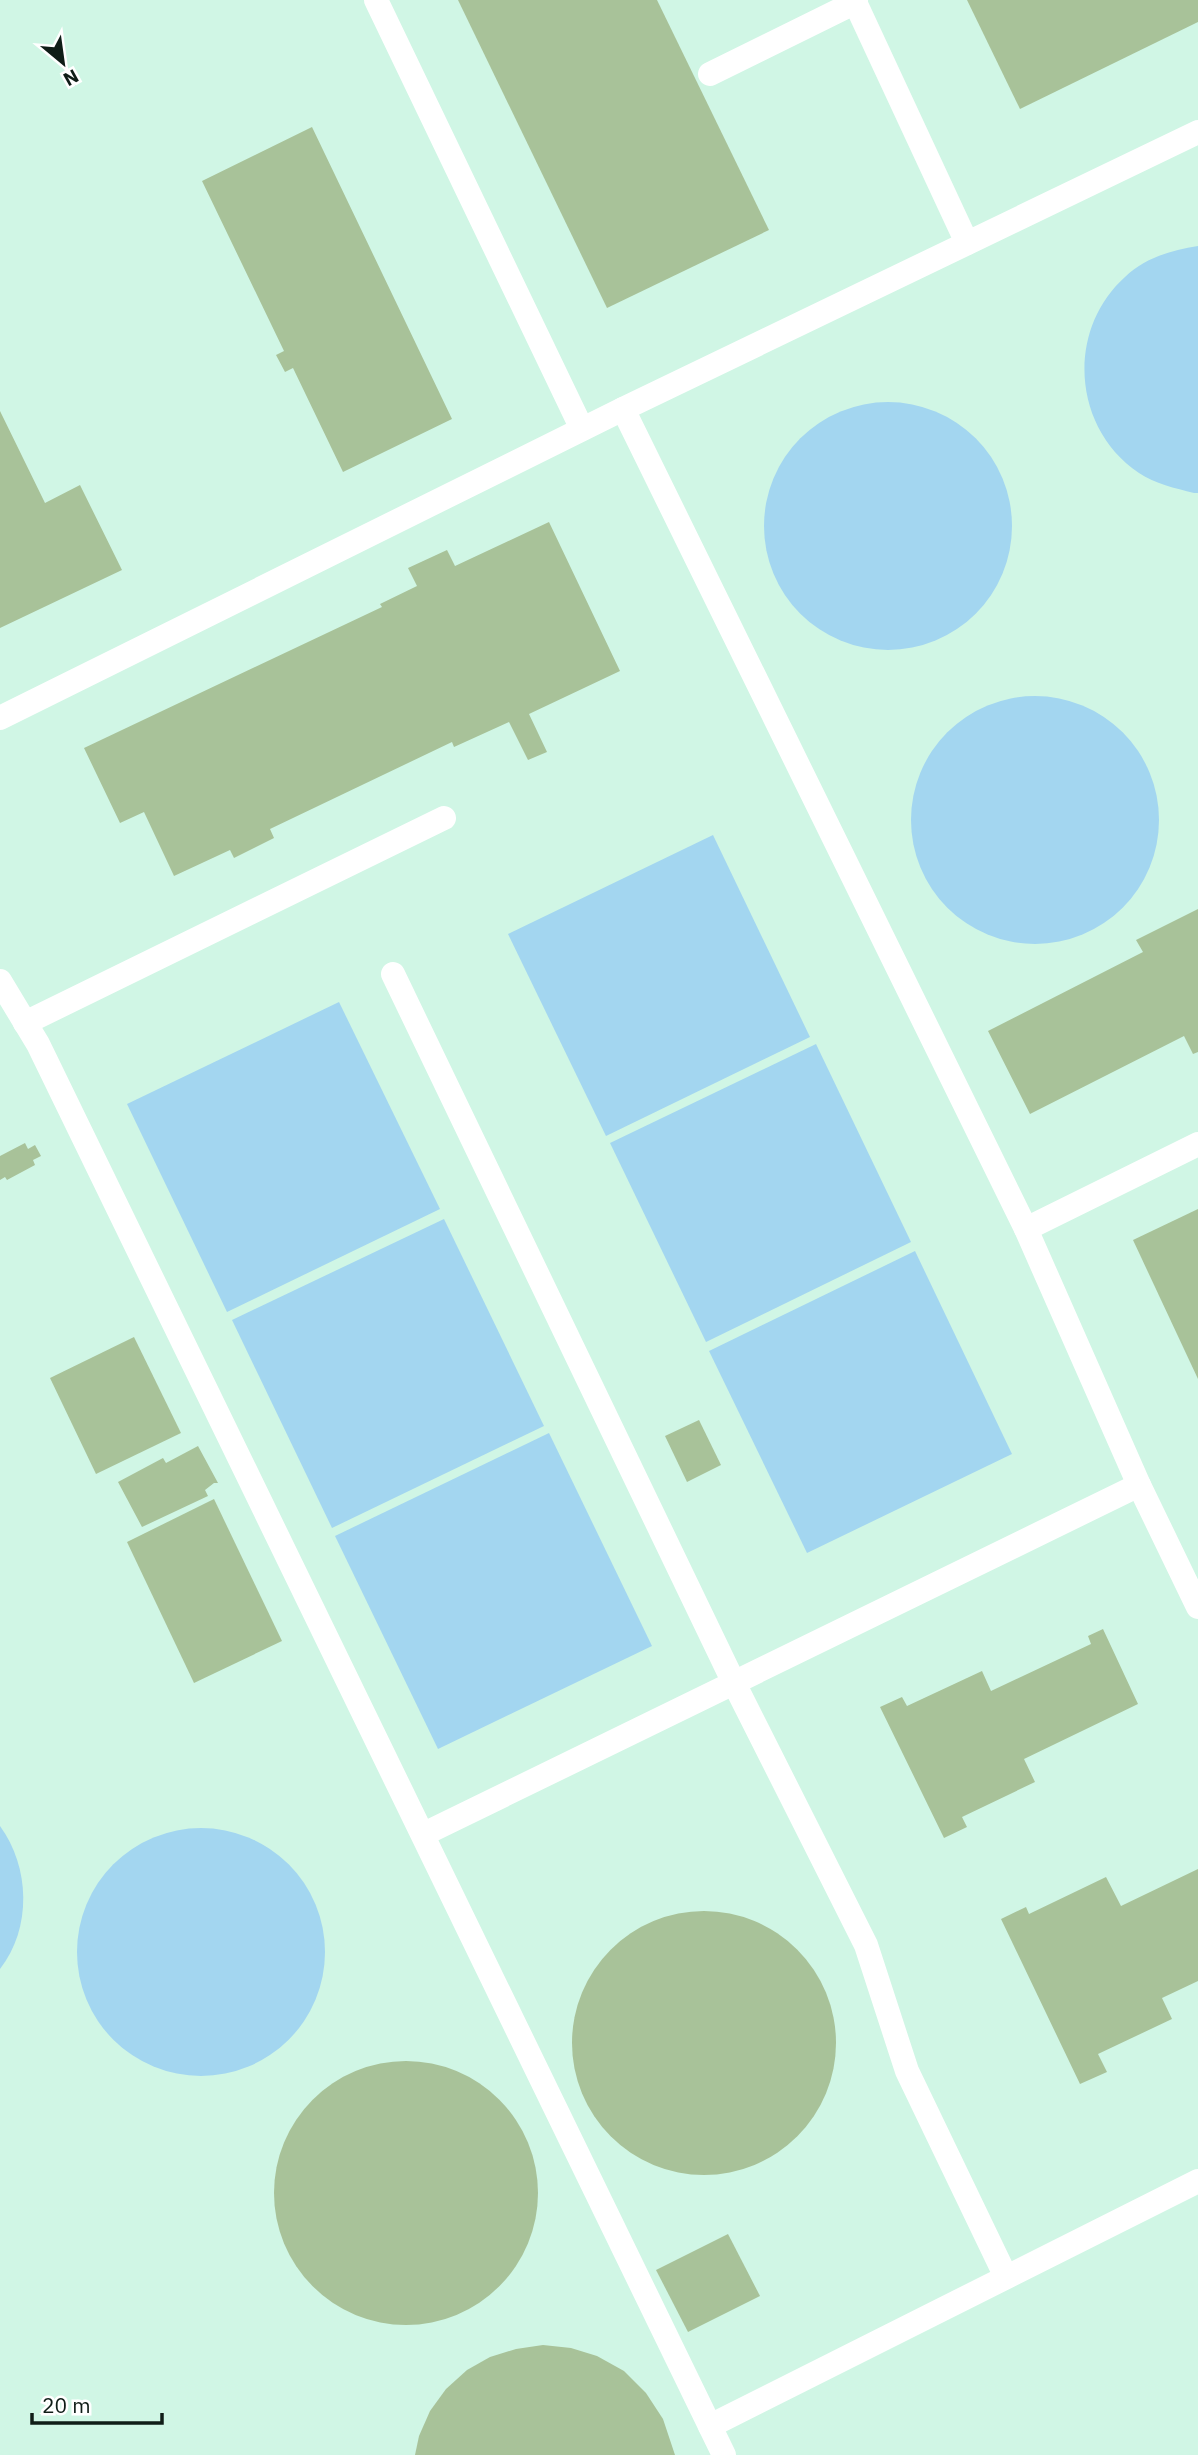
<svg xmlns="http://www.w3.org/2000/svg" width="1198" height="2455" font-family="'IBM Plex Sans',sans-serif">
	<style>
		.water { fill: #a3d6f0 }
		.building { fill: #a8c299 }
		.lines { fill: none; stroke-linecap: round; stroke-linejoin: round }
		.service { stroke: #fff; stroke-width: 24 }
	</style>
	<rect width="100%" height="100%" fill="#d0f6e5"/>
	<g class="water">
		<path d="M1198 246V493H1194C1175 488 1155 484 1139 473 1072 428 1066 330 1125 277 1145 258 1171 250 1198 246Z"/>
		<circle cx="888" cy="526" r="124"/>
		<circle cx="1035" cy="820" r="124"/>
		<polygon points="713,835 810,1037 606,1136 508,934"/>
		<polygon points="339,1002 440,1209 227,1312 127,1104"/>
		<polygon points="816,1044 911,1242 706,1342 610,1143"/>
		<polygon points="444,1219 544,1426 332,1528 232,1320"/>
		<polygon points="915,1251 1012,1454 807,1553 709,1351"/>
		<polygon points="549,1433 652,1646 438,1749 335,1536"/>
		<path d="M0 1826C30 1867 32 1928 0 1969Z"/>
		<circle cx="201" cy="1952" r="124"/>
	</g>
	<g class="building">
		<polygon points="458,0 657,0 769,230 607,308"/>
		<polygon points="967,0 1198,0 1198,22 1020,109"/>
		<polygon points="312,127 452,419 343,472 293,368 285,372 276,355 284,351 202,181"/>
		<polygon points="0,411 45,503 80,485 122,570 0,628"/>
		<polygon points="549,522 620,671 529,714 547,752 528,760 509,722 454,747 452,742 270,829 274,838 234,858 230,850 174,876 144,812 120,823 84,748 382,607 380,604 417,586 408,568 447,550 455,566"/>
		<polygon points="1198,909 1198,1052 1193,1054 1184,1036 1030,1114 988,1031 1143,952 1136,940"/>
		<polygon points="25,1143 28,1149 35,1145 41,1156 33,1160 35,1165 7,1180 5,1177 0,1180 0,1156"/>
		<polygon points="1198,1209 1198,1379 1133,1240"/>
		<polygon points="134,1337 181,1433 96,1474 50,1378"/>
		<polygon points="699,1420 721,1465 687,1482 665,1436"/>
		<polygon points="198,1446 218,1483 214,1483 205,1490 208,1496 142,1527 118,1482 163,1458 166,1463"/>
		<polygon points="214,1499 282,1641 194,1683 127,1542"/>
		<polygon points="1103,1629 1138,1704 1024,1759 1035,1782 962,1817 967,1827 944,1838 880,1707 902,1697 907,1706 982,1671 991,1691 1091,1644 1088,1636"/>
		<polygon points="1198,1869 1198,1981 1162,1998 1172,2019 1098,2054 1107,2072 1080,2084 1001,1919 1026,1907 1029,1914 1106,1877 1121,1906"/>
		<circle cx="704" cy="2043" r="132"/>
		<circle cx="406" cy="2193" r="132"/>
		<polygon points="728,2234 760,2296 688,2332 656,2270"/>
		<polygon points="543,2345 571,2348 597,2356 624,2371 646,2393 663,2419 675,2455 415,2455 419,2436 430,2411 446,2389 467,2370 490,2357 516,2349"/>
	</g>
	<g class="lines">
		<g class="service">
			<polyline points="376,0 582,429"/>
			<polyline points="854,0 967,243"/>
			<polyline points="710,74 856,2"/>
			<polyline points="623,409 1026,1229 1139,1485 1198,1607"/>
			<polyline points="0,718 623,409 1198,132"/>
			<polyline points="393,974 734,1683 866,1945 907,2071 1006,2277"/>
			<polyline points="0,981 38,1044 724,2455"/>
			<polyline points="25,1023 444,818"/>
			<polyline points="1026,1229 1198,1144"/>
			<polyline points="424,1834 1139,1485"/>
			<polyline points="710,2426 1198,2181"/>
		</g>
	</g>
	<g transform="translate(63 63) rotate(151)" stroke="#ffffff" stroke-width="5" paint-order="stroke">
	<path d="M0-5L12 26L0 18L-12 26Z" fill="#0f1d17"/>
	<text y="-10" font-size="19" font-weight="bold" text-anchor="middle" fill="#0f1d17">N</text>
	</g>
	<path d="M32 2413v10h130v-10" fill="none" stroke="#0f1d17" stroke-width="3.5"/>
	<text x="42" y="2413" font-size="21" fill="#0f1d17" stroke="#ffffff" stroke-width="5" paint-order="stroke">20 m</text>
</svg>
